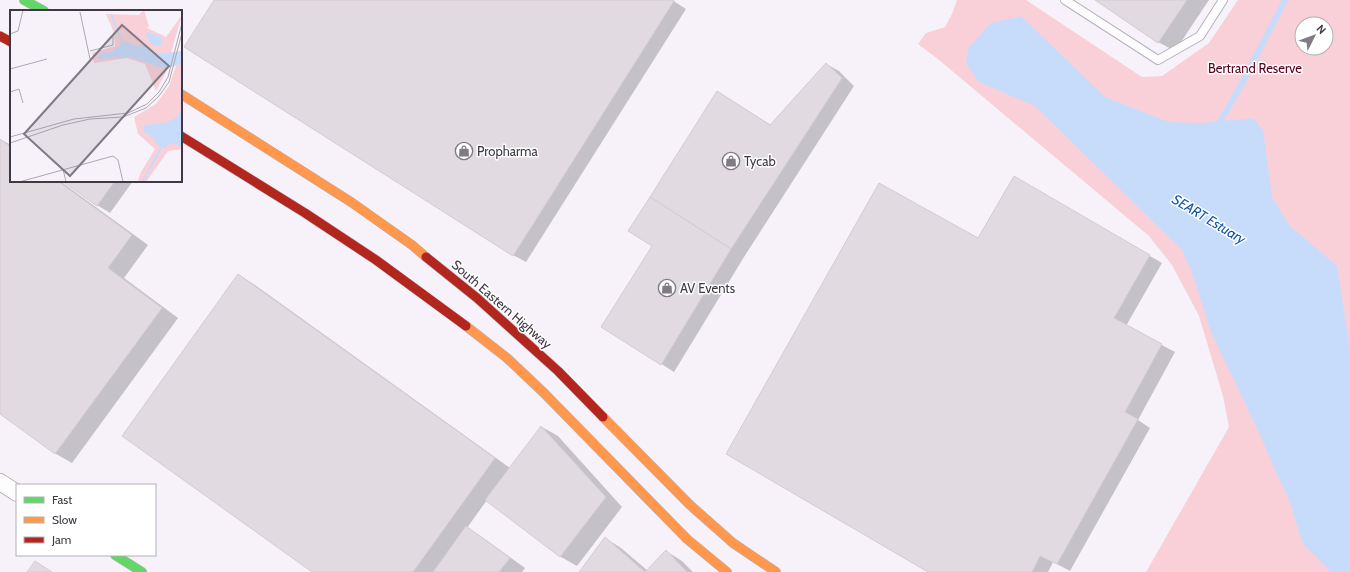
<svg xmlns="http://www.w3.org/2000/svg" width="1350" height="572" font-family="Cabin,sans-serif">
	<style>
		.green { fill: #f9d0d8; fill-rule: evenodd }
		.water { fill: #c7dcfb }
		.shadow { fill: #0003 }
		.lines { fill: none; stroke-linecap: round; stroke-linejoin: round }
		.stream { stroke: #c7dcfb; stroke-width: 6 }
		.building { fill: #e2dae1; stroke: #d3ccd2 }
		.lane-casing { stroke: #b7b2ba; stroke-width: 10 }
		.street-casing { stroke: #b7b2ba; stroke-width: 18 }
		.fast-casing { stroke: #b7b2ba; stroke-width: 10 }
		.slow-casing { stroke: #b7b2ba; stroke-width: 10 }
		.jam-casing { stroke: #b7b2ba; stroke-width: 10 }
		.lane { stroke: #fefdfe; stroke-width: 8 }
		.street { stroke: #fefdfe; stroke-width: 16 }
		.fast { stroke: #63d668; stroke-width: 9 }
		.slow { stroke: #ff974d; stroke-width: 9 }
		.jam { stroke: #b3261e; stroke-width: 9 }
		.labels { text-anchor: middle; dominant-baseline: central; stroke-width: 3; stroke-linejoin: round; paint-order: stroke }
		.park-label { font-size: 13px; fill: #57021c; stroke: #fff }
		.poi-label { font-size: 13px; fill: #3f3943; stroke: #fff; text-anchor: start }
		.street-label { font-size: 13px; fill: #3f3943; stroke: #fff }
		.water-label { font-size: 14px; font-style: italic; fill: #1256a5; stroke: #fff }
		.inset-river { fill: none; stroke: #c7dcfb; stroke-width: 2 }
		.inset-road { fill: none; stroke: #ada8b1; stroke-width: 1 }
		.view { fill: #7f7a83; fill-opacity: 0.15; stroke: #7f7a83; stroke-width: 2 }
		.inset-edge { fill: none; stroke: #3f3943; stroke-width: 2 }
	</style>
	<rect width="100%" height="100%" fill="#f7f2fa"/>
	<path class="green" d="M957 0H1026L1142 77 1162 76 1209 43 1238 0H1350V572H1146L1229 427 1223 396 1199 316 1172 265 1149 236 939 60 918 44 926 33 945 27 952 14ZM1302 24H1326V48H1302Z"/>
	<polygon class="water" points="1021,16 1105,97 1169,122 1202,123 1253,118 1263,130 1272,197 1289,225 1337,266 1350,349 1350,572 1331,572 1303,544 1289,500 1274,468 1261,437 1211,332 1192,273 1182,250 1035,106 979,82 966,64 968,48 991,23"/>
	<g class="shadow">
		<polygon points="215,0 672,0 686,9 526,262 513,255"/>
		<polygon points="1097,0 1209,0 1175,51 1158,42"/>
		<polygon points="826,64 839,71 854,86 744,257 674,372 602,326 653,246 718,92 771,125"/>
		<polygon points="0,139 11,145 11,181 60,181 148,245 124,278 178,318 72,463 56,454 0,413"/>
		<polygon points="1014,178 1162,263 1126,326 1175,352 1138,420 1150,428 1070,571 1053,562 1048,572 930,572 979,240"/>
		<polygon points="64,181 133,181 110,213 97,205"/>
		<polygon points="239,275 255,285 510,468 542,427 558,436 622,507 577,566 561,557 487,500 467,528 482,537 525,568 522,572 314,572"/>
		<polygon points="605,538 621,548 648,571 666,551 682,561 693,572 580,572"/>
	</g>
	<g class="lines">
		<polyline class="stream" points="1217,127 1240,87 1285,0"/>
	</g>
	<g class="building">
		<polygon points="214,0 673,0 674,1 513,256 184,47"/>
		<polygon points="1095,0 1187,0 1158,43"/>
		<polygon points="826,63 842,78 731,249 650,197 717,91 770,125"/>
		<polygon points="0,139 11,147 11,181 58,181 132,235 108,268 162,308 55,454 0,414"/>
		<polygon points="1014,176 1150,255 1114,318 1162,344 1125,412 1138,419 1057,564 1040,556 1032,572 928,572 726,454 879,183 978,238"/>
		<polygon points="62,181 115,181 97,206"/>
		<polygon points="650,197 731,249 661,365 601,327 652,246 628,231"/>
		<polygon points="238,274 495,458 413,572 312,572 122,436"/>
		<polygon points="541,426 606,497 560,557 485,500"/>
		<polygon points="466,526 510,558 499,572 433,572"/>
		<polygon points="605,537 645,572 666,550 687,572 579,572"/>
		<polygon points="35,561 52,572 27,572"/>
	</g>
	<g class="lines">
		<defs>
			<polyline id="lane" points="1065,0 1158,60 1200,36 1223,0"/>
			<polyline id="street" points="0,482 17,493"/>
			<g id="fast">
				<polyline points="24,0 44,11"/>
				<polyline points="115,555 142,572"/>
			</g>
			<g id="slow">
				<polyline points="181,94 351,202 412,245 426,257"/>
				<polyline points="466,326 507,358 544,393 687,539 727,572"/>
				<polyline points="603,417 690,505 733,543 776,572"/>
			</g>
			<g id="jam">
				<polyline points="0,36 11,42"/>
				<polyline points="181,136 305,213 376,260 466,326"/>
				<polyline points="426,257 477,298 558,371 603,417"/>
			</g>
		</defs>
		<use href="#lane" class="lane-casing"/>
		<use href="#street" class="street-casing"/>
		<use href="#fast" class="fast-casing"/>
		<use href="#slow" class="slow-casing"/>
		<use href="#jam" class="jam-casing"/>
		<use href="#lane" class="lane"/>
		<use href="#street" class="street"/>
		<use href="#fast" class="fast"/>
		<use href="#slow" class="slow"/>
		<use href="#jam" class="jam"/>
	</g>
	<defs>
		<symbol id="shop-ring" viewBox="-11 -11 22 22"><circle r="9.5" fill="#fff" stroke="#7f7a83" stroke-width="1.5"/><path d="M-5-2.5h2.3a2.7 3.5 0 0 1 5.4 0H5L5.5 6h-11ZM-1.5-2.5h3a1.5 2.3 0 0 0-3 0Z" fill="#7f7a83"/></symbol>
	</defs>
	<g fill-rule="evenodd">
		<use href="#shop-ring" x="454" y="141" width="20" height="20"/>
		<use href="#shop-ring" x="721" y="151" width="20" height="20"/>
		<use href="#shop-ring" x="657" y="278" width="20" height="20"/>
	</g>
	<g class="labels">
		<g class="park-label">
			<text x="1255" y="68">Bertrand Reserve</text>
		</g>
		<g class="poi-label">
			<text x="477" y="151">Propharma</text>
			<text x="744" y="161">Tycab</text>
			<text x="680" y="288">AV Events</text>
		</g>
		<g class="street-label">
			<text transform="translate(502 304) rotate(41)">South Eastern Highway</text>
		</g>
		<g class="water-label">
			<text transform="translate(1209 219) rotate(31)">SEART Estuary</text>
		</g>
	</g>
	<g transform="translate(10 10)">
		<rect width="172" height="172" fill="#f7f2fa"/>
		<path d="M134 0 139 16 137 18 156 27 172 5 161 43 172 41V139L158 141 136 172H131L128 170 131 162 145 139 128 124 124 107 146 94 159 76 166 56 158 58 146 81 135 54 117 48 84 53 82 43 105 36 104 23 96 4 129 5Z" fill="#f9d0d8"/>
		<path d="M138 22 151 27 152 35 147 36 140 33 136 25ZM115 31 126 36 133 35 149 44 172 41V54L153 58 120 47 88 49 90 43 102 42ZM172 99V136L161 133 154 138 148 136 143 128 132 120 135 115 158 112 167 107Z" fill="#c7dcfb"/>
		<path class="inset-river" d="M101 4 113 35M132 172 152 136"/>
		<path class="inset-road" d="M26 0H89M70 2 80 49M0 24 8 21 13 0M80 41 103 35V24M0 59 37 49M0 82 9 79 13 93M0 127 64 109 118 103 137 94 149 82 158 67 172 13M0 133 53 115 80 109 113 107 136 98 149 86 159 72 172 23M53 159 56 172M9 172 103 146 108 150 113 172"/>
		<path class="view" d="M112 15 159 56 60 166 14 124Z"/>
		<rect width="172" height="172" class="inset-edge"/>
	</g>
	<rect x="16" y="484" width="140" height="72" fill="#ffffff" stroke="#b2b0b4"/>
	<rect x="24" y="497" width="20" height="6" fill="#63d668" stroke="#b2b0b4"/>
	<text x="52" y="504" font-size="12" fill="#3f3943">Fast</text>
	<rect x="24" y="517" width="20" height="6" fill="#ff974d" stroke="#b2b0b4"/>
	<text x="52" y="524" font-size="12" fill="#3f3943">Slow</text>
	<rect x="24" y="537" width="20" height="6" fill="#b3261e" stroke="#b2b0b4"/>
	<text x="52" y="544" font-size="12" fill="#3f3943">Jam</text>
	<g transform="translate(1314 36) rotate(48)"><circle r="19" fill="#ffffff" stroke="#b2b0b4"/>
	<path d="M0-3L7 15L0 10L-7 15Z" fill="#7f7a83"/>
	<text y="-6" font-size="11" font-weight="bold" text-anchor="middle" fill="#3f3943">N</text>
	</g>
</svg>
